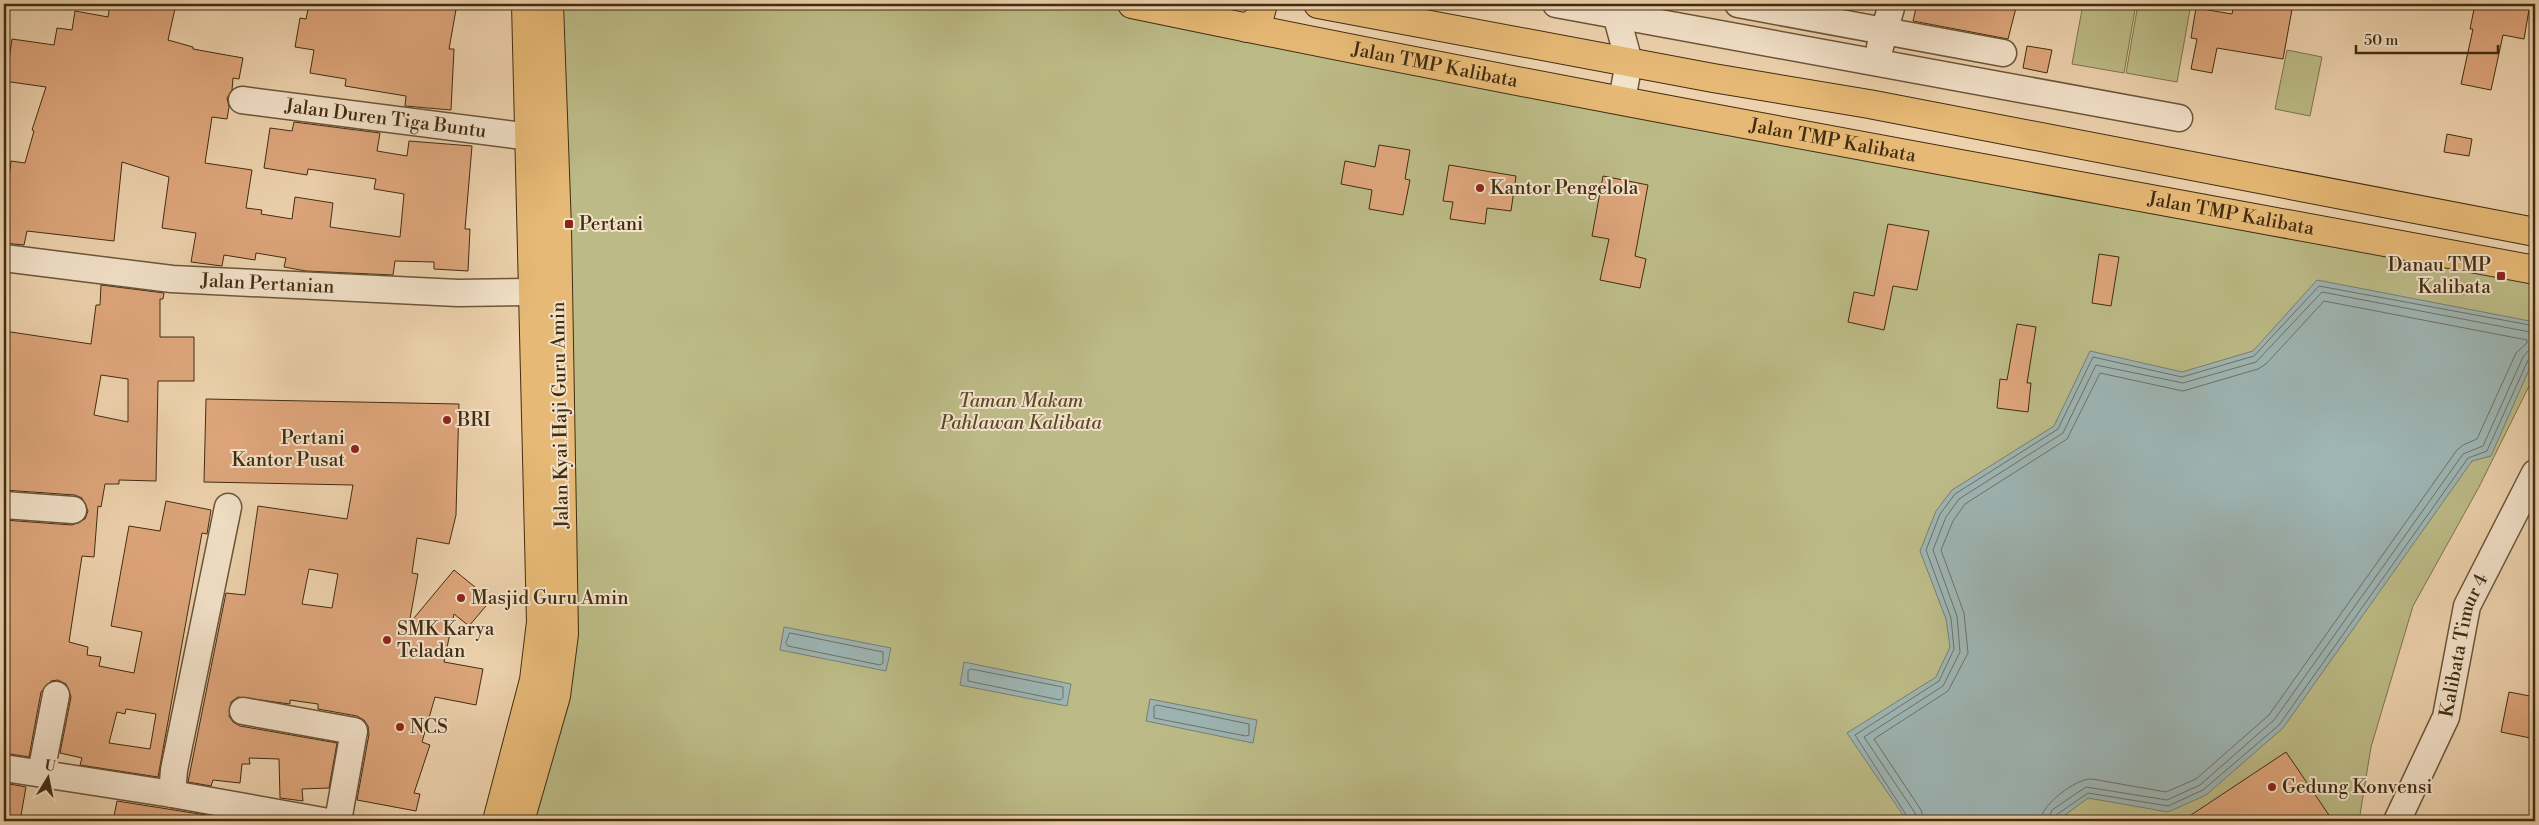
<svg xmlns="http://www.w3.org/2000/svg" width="2539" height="825" font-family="'Libre Bodoni',serif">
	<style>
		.green { fill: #bcbb87; stroke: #7e744c }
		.water { fill: #9db5b4; stroke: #787f73 }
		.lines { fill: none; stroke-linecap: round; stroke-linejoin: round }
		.shore { stroke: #6f7163; stroke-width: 1 }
		.building { fill: #dfa67c; stroke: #412d12; fill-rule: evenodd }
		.minor-casing { stroke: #6c5639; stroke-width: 29 }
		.major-casing { stroke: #412d12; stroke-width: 30 }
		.minor { stroke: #f3e2ca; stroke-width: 26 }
		.major { stroke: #e6b976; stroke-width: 28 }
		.poi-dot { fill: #8f2418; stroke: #f3e2ca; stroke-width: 2 }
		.labels { text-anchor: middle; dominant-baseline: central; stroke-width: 4; stroke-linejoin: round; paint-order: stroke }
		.street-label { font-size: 19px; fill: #412d12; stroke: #f3e2ca }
		.poi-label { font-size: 19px; fill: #412d12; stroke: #f3e2ca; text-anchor: start }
		.park-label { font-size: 19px; font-style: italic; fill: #5a4929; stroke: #f3e2ca }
	</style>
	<rect width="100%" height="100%" fill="#edd2ad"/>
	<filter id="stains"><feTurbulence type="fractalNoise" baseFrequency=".004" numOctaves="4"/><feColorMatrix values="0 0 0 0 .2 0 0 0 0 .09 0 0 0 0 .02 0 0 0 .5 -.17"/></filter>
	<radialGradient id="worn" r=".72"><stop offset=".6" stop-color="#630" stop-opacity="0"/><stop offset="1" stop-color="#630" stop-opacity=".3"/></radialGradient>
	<g class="green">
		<polygon points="549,4 1132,4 2535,270 2535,374 2479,487 2413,606 2371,747 2359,821 519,821 554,703"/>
		<polygon points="2083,4 2136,4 2124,73 2072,64"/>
		<polygon points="2138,4 2191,4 2177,82 2126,73"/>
		<polygon points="2287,50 2322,57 2310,116 2275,109"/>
	</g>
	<g class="water">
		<polygon points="2317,280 2535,322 2535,356 2491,456 2472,461 2283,728 2206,795 2168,812 2088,798 2057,821 1907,821 1847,733 1936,677 1950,647 1946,619 1920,551 1936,511 1952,490 2054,426 2090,351 2182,372 2253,351"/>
		<polygon points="784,627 891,648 886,671 780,650"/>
		<polygon points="964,662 1071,684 1067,706 960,685"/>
		<polygon points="1150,699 1257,720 1253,743 1146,721"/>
	</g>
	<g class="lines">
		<g class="shore">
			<polygon points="790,633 883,652 883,663 880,665 788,646 786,643"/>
			<polygon points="971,669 1063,687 1063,698 1060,700 968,681 968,671"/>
			<polygon points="1157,705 1249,724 1249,735 1246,736 1154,718 1154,707"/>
			<polyline points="1910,821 1855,735 1939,681 1954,649 1951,618 1926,550 1940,514 1955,494 2058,429 2093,357 2182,377 2254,356 2319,286 2535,326"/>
			<polyline points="1917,821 1915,813 1864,737 1943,686 1960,652 1957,616 1933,550 1946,517 1959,499 2063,433 2096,365 2183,383 2256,362 2322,292 2535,333"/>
			<path d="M1924 821 1921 810 1874 739 1948 691 1968 653 1964 613 1941 550 1953 521 1965 504 2067 439 2100 373 2183 391 2258 369 2266 364 2324 301 2527 340V343L2516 353 2477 439 2463 445 2457 450 2269 715 2196 779 2166 792 2092 779C2076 778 2041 805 2040 821"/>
			<polyline points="2048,821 2052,810 2086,787 2167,800 2200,785 2274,720 2463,454 2483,446 2523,357 2528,351 2535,350"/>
			<polyline points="2054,821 2056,815 2088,793 2168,806 2203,790 2279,725 2468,458 2487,451 2528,360 2535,356"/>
		</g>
	</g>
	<g class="building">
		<polygon points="110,4 176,4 168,40 193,47 193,49 243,58 239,79 233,78 232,90 227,98 229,107 227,119 212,117 205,163 252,170 246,208 262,210 261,214 292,219 295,197 333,203 330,227 400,237 404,194 374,189 376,179 308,169 307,175 264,168 270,128 292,131 294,122 380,133 377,151 407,156 409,141 472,146 465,229 470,229 468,271 434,269 434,262 395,261 393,275 306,271 284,267 286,258 256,253 255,260 224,255 222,266 191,262 196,233 162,228 169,177 122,162 114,241 27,231 24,245 4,243 4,186 8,186 11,161 25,163 34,131 32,130 46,87 4,81 4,58 9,59 12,39 54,45 57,28 72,30 75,11 108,17"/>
		<polygon points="309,4 457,4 449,49 454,49 451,110 405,106 406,96 345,86 346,79 310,73 314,50 295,47 300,18 306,19"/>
		<polygon points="1917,4 2017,4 2008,39 1913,21"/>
		<polygon points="2234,4 2293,4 2283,59 2217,48 2212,73 2191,69 2197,39 2191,38 2196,8 2232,14"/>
		<polygon points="2475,4 2530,4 2524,39 2503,35 2491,90 2461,84 2473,29 2470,29"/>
		<polygon points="2027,46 2052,50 2047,73 2023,68"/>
		<polygon points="2447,134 2472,139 2469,156 2444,152"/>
		<polygon points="1379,145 1410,150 1405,179 1410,180 1403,215 1369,209 1372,190 1341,184 1345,161 1375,167"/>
		<polygon points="1449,165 1516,176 1511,211 1487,208 1485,224 1450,219 1453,202 1443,201"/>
		<polygon points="1603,176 1648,185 1635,256 1646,259 1640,288 1600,280 1609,239 1592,236"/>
		<polygon points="1888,224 1929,231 1917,290 1893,286 1884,330 1848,322 1854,292 1874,296"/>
		<polygon points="2099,254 2119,257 2111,306 2092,303"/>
		<path d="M101 285 164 293 163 299H160V337H194V381H158L156 481 119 480V484H105L101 507 98 506 94 557 82 556 69 642 88 647 87 655 101 657 99 666 134 673 142 632 111 626 129 526 160 531 166 501 211 510 207 534 202 533 158 777 80 765 82 758 60 753 71 697 66 684 58 680 51 681 41 692 29 757 4 753V520L72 525 85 519 88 511 82 498 75 495 4 490V400L9 362 4 361V331L91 344 96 305H100ZM101 375 128 379V422L94 415ZM126 709 156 714 150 749 109 743 117 712 125 714Z"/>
		<polygon points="2017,324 2036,327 2027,383 2031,383 2028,412 1997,408 2000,379 2007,380"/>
		<path d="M206 399 459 404 456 515 449 544 417 538 412 573 418 574 409 624 454 570 491 600 469 626 454 614 444 662 483 669 476 705 435 697 422 742 430 745 414 793 420 794 416 811 357 800 369 734 368 726 364 720 357 716 318 709V704L290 700V704L238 697 231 702 229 716 233 722 240 726 337 743 329 788 302 789 303 801 280 798 279 759 249 758 250 764H242L240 783 213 780 211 786 188 782 226 593 245 595 258 506 347 519 353 485 204 482ZM309 569 338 574 332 608 302 604Z"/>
		<polygon points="2509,692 2535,697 2535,739 2501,732"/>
		<polygon points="2286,752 2333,821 2182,821"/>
		<polygon points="4,783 26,787 20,821 4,821"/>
		<polygon points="117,801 206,815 205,821 113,821"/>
	</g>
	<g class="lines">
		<defs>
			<g id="minor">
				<polyline points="1556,4 2179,118"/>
				<polyline points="1618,4 1616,14 1629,62 1622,100"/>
				<polyline points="1738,4 2003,53"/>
				<polyline points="1880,47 1892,4"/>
				<path id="s1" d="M242 100 530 137"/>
				<path id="s2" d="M4 258 172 279 458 293 532 292"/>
				<polyline points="4,505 73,510"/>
				<polyline points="243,711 354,731 338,821"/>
				<polyline points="4,768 172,794 323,821"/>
				<polyline points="41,773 56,695"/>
				<polyline points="172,794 174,770 228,507"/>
				<path id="s3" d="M2397 821 2446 717 2467 606 2535 473"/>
			</g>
			<g id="major">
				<path id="s4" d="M1132 4C1597 101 2067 182 2535 270"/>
				<polyline points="1318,4 1713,78 1869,104 2535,232"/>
				<polyline points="1247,28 1259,19 1263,4"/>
				<polyline points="497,821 534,680 541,622 526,4"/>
				<polyline points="520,821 556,696 564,634 557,228 549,4"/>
			</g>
		</defs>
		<use href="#minor" class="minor-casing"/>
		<use href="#major" class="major-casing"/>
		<use href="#minor" class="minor"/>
		<use href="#major" class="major"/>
	</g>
	<g class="poi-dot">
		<circle cx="1480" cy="188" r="5"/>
		<rect x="564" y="219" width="10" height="10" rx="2.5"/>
		<rect x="2496" y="271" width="10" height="10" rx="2.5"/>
		<circle cx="447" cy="420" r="5"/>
		<circle cx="355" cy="449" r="5"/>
		<circle cx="461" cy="598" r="5"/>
		<circle cx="387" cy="640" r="5"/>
		<circle cx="400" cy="727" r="5"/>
		<circle cx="2272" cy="787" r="5"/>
	</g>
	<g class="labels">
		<g class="street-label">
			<text stroke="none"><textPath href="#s4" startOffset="309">Jalan TMP Kalibata</textPath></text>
			<text stroke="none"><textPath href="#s1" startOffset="145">Jalan Duren Tiga Buntu</textPath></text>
			<text stroke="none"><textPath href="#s4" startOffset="714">Jalan TMP Kalibata</textPath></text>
			<text stroke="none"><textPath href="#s4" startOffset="1119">Jalan TMP Kalibata</textPath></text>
			<text stroke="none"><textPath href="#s2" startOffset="265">Jalan Pertanian</textPath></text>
			<text transform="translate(560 415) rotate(-91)">Jalan Kyai Haji Guru Amin</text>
			<text stroke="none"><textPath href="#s3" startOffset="189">Kalibata Timur 4</textPath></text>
		</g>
		<g class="poi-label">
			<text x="1490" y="188">Kantor Pengelola</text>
			<text x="579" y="224">Pertani</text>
			<text x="2491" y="265" text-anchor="end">Danau TMP<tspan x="2491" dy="22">Kalibata</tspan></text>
			<text x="457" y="420">BRI</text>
			<text x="345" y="438" text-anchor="end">Pertani<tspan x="345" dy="22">Kantor Pusat</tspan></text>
			<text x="471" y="598">Masjid Guru Amin</text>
			<text x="397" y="629">SMK Karya<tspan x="397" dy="22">Teladan</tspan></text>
			<text x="410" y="727">NCS</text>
			<text x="2282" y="787">Gedung Konvensi</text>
		</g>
		<g class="park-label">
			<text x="1021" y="401">Taman Makam<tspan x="1021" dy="22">Pahlawan Kalibata</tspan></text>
		</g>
	</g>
	<rect width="2539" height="825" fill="none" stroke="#edd2ad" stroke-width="20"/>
	<rect x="5" y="5" width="2529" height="815" fill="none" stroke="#412d12" stroke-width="2.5"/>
	<rect x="10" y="10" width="2519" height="805" fill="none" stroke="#412d12"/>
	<g transform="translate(48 778) rotate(10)" stroke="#f3e2ca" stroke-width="4" paint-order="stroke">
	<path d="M0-4L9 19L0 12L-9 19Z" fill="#412d12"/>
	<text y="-8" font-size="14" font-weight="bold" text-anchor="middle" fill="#412d12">U</text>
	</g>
	<path d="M2356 45v8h142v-8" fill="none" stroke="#412d12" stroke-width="2.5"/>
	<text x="2364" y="45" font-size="15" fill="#412d12" stroke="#f3e2ca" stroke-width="4" paint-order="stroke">50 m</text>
	<rect width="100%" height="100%" filter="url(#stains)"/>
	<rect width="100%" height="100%" fill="url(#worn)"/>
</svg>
